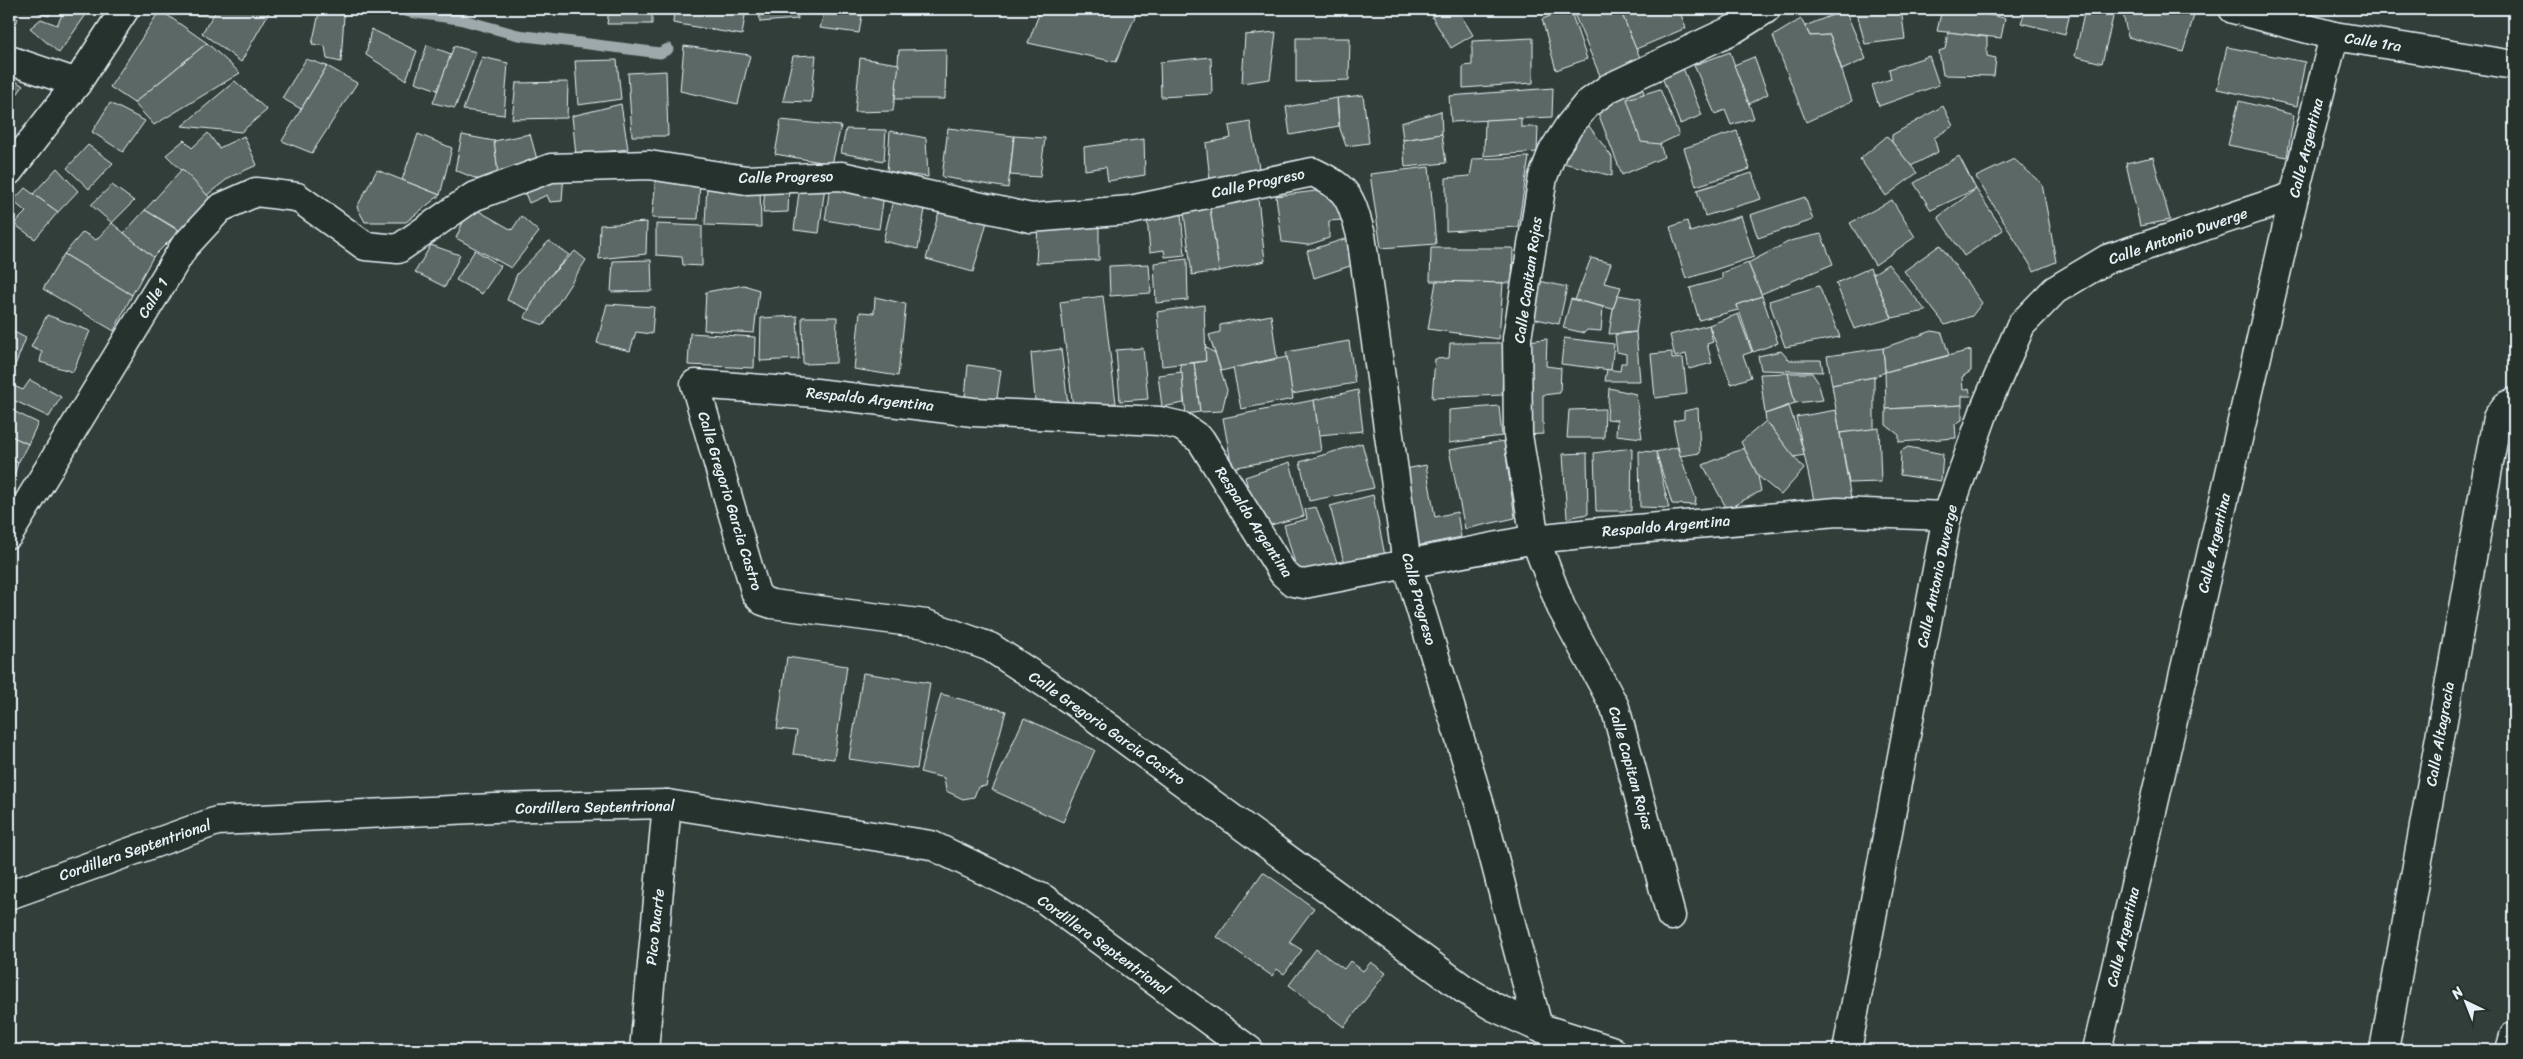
<svg xmlns="http://www.w3.org/2000/svg" width="2523" height="1059" font-family="Sriracha,sans-serif">
	<style>
		.green { fill: #495651; stroke: #98a4a4 }
		.lines { fill: none; stroke-linecap: round; stroke-linejoin: round }
		.stream { stroke: #9ea9ab; stroke-width: 11 }
		.building { fill: #5c6865; stroke: #e8f1f8 }
		.minor-casing { stroke: #e8f1f8; stroke-width: 31 }
		.minor { stroke: #26332d; stroke-width: 28 }
		.labels { text-anchor: middle; dominant-baseline: central; stroke-width: 4; stroke-linejoin: round; paint-order: stroke }
		.street-label { font-size: 15px; fill: #e8f1f8; stroke: #26332d }
	</style>
	<rect width="100%" height="100%" fill="#323e39"/>
	<filter id="ink" filterUnits="userSpaceOnUse"><feTurbulence type="fractalNoise" baseFrequency=".02" numOctaves="2"/><feDisplacementMap in="SourceGraphic" scale="10" xChannelSelector="R" yChannelSelector="G"/><feConvolveMatrix kernelMatrix="1 2 1 2 8 2 1 2 1" color-interpolation-filters="sRGB"/></filter>
	<g filter="url(#ink)">
		<polygon class="green" points="185,9 217,9 207,16 191,15"/>
		<g class="lines">
			<polyline class="stream" points="398,9 409,12 459,19 518,35 660,53 668,49"/>
		</g>
		<g class="building">
			<polygon points="28,9 51,9 49,16"/>
			<polygon points="65,9 90,9 59,53 30,28 41,19 57,25"/>
			<polygon points="217,9 271,9 241,62 202,33"/>
			<polygon points="320,9 331,9 344,15 341,62 327,59 325,46 312,44"/>
			<polygon points="563,9 601,9 601,14 563,15"/>
			<polygon points="609,9 652,9 652,24 607,24"/>
			<polygon points="674,9 746,9 742,35 673,23"/>
			<polygon points="759,9 797,9 798,19 760,22"/>
			<polygon points="825,9 863,9 859,33 820,28"/>
			<polygon points="1041,9 1071,9 1089,12 1089,9 1125,9 1137,12 1116,62 1028,43"/>
			<polygon points="1445,9 1457,9 1473,35 1451,48 1432,17"/>
			<polygon points="1570,9 1587,59 1556,70 1542,19"/>
			<polygon points="1572,9 1620,9 1643,65 1603,83"/>
			<polygon points="1620,9 1679,9 1686,28 1636,49"/>
			<polygon points="1856,9 1901,9 1905,39 1865,44"/>
			<polygon points="1901,9 1915,9 1915,11 1902,13"/>
			<polygon points="1942,9 1958,9 2005,18 2001,38 1937,31"/>
			<polygon points="1986,9 2008,9 2008,13"/>
			<polygon points="2026,9 2071,9 2065,34 2021,23"/>
			<polygon points="2085,9 2115,9 2102,63 2075,56"/>
			<polygon points="2122,9 2187,9 2195,12 2183,52 2128,37"/>
			<polygon points="9,10 18,19 9,31"/>
			<polygon points="160,10 207,43 134,103 110,87"/>
			<polygon points="1845,10 1866,59 1842,70 1830,35 1810,36 1805,26"/>
			<polygon points="1801,19 1810,36 1830,35 1852,101 1806,122 1773,36"/>
			<polygon points="371,29 417,51 406,80 366,55"/>
			<polygon points="1276,32 1270,79 1242,83 1245,35"/>
			<polygon points="1948,32 1987,37 1987,56 1996,58 1994,76 1943,75 1939,51 1945,49"/>
			<polygon points="1296,38 1350,38 1349,80 1296,82"/>
			<polygon points="1533,38 1533,83 1463,88 1463,66 1472,65 1472,41"/>
			<polygon points="207,43 240,73 154,125 134,103"/>
			<polygon points="427,45 451,54 438,90 415,82"/>
			<polygon points="454,46 476,52 455,108 433,103"/>
			<polygon points="684,46 750,55 738,104 680,91"/>
			<polygon points="2227,47 2305,62 2297,106 2217,89"/>
			<polygon points="946,49 945,99 895,99 899,50"/>
			<polygon points="1730,52 1754,118 1731,125 1725,110 1715,114 1694,65"/>
			<polygon points="816,55 811,102 783,101 793,56"/>
			<polygon points="1929,56 1939,85 1879,106 1872,85 1891,79 1889,69"/>
			<polygon points="482,57 508,63 504,115 463,110"/>
			<polygon points="1211,57 1212,94 1161,97 1160,62"/>
			<polygon points="1754,57 1768,94 1749,104 1734,65"/>
			<polygon points="860,58 899,64 893,111 855,112"/>
			<polygon points="306,59 327,66 301,109 282,98"/>
			<polygon points="617,60 621,99 578,105 575,61"/>
			<polygon points="327,66 357,83 312,153 282,141"/>
			<polygon points="1683,68 1702,115 1680,124 1662,77"/>
			<polygon points="666,71 668,136 632,136 628,73"/>
			<polygon points="9,76 23,86 9,106"/>
			<polygon points="235,81 267,110 241,132 182,126"/>
			<polygon points="568,82 567,118 512,119 516,83"/>
			<polygon points="1642,87 1664,157 1622,175 1598,113 1612,100"/>
			<polygon points="1553,88 1552,117 1451,122 1449,96"/>
			<polygon points="1660,89 1679,135 1660,144 1641,142 1627,99"/>
			<polygon points="1363,95 1369,143 1346,146 1340,129 1337,98"/>
			<polygon points="1337,98 1339,126 1290,135 1286,107"/>
			<polygon points="2239,101 2294,115 2287,157 2228,145"/>
			<polygon points="110,103 145,121 123,152 92,132"/>
			<polygon points="621,104 628,149 576,155 572,116"/>
			<polygon points="1943,106 1953,126 1934,138 1938,152 1911,166 1892,142 1892,135"/>
			<polygon points="1441,111 1442,134 1403,140 1401,123"/>
			<polygon points="1521,118 1521,127 1538,127 1537,152 1484,156 1485,120"/>
			<polygon points="781,120 841,126 832,164 775,154"/>
			<polygon points="1250,122 1259,168 1210,180 1206,143 1231,138 1229,126"/>
			<polygon points="1586,122 1612,157 1612,176 1560,162"/>
			<polygon points="948,128 1014,136 1008,188 942,177"/>
			<polygon points="846,129 886,130 884,161 841,153"/>
			<polygon points="890,131 926,138 928,177 887,172"/>
			<polygon points="1737,131 1750,169 1696,186 1684,148"/>
			<polygon points="208,133 219,148 244,136 257,165 230,177 207,195 166,155 184,140 192,148"/>
			<polygon points="418,134 452,148 440,195 402,180"/>
			<polygon points="530,134 538,163 498,174 494,141"/>
			<polygon points="1442,134 1446,163 1405,167 1403,140"/>
			<polygon points="462,135 494,141 498,174 482,181 455,170"/>
			<polygon points="1014,136 1045,138 1040,177 1010,175"/>
			<polygon points="1887,136 1917,173 1886,196 1860,159"/>
			<polygon points="1144,139 1145,175 1108,181 1106,167 1085,170 1084,147"/>
			<polygon points="88,145 113,163 89,189 67,168"/>
			<polygon points="1959,156 1976,189 1931,210 1914,183"/>
			<polygon points="1529,157 1518,227 1446,231 1446,178 1470,176 1473,159"/>
			<polygon points="2153,157 2170,220 2140,226 2126,163"/>
			<polygon points="2014,159 2042,184 2051,233 2056,262 2034,271 1976,177"/>
			<polygon points="1429,167 1436,244 1381,248 1370,174"/>
			<polygon points="57,168 78,191 58,212 33,194"/>
			<polygon points="182,169 214,202 184,233 145,210"/>
			<polygon points="377,170 402,180 440,195 406,222 365,222 357,207"/>
			<polygon points="564,172 562,201 550,202 547,195 529,203 521,183"/>
			<polygon points="1752,173 1761,199 1705,216 1697,190"/>
			<polygon points="656,179 700,181 698,219 652,218"/>
			<polygon points="112,185 134,201 112,223 91,205"/>
			<polygon points="707,185 760,187 761,227 705,225"/>
			<polygon points="800,185 825,186 819,233 794,230"/>
			<polygon points="789,187 788,212 763,213 765,188"/>
			<polygon points="830,187 884,195 879,229 825,220"/>
			<polygon points="25,188 58,212 35,239 14,224 26,212 13,201"/>
			<polygon points="1976,189 2003,230 1964,256 1938,217"/>
			<polygon points="1324,190 1339,204 1341,220 1329,221 1329,238 1308,245 1282,242 1276,196"/>
			<polygon points="894,196 926,204 918,249 883,241"/>
			<polygon points="1805,197 1813,220 1758,238 1750,215"/>
			<polygon points="1258,198 1265,261 1219,271 1210,208"/>
			<polygon points="1892,200 1915,237 1875,265 1850,223"/>
			<polygon points="470,206 512,230 521,216 539,232 511,268 456,238"/>
			<polygon points="940,208 987,222 973,272 926,259"/>
			<polygon points="1210,208 1219,271 1192,275 1184,213"/>
			<polygon points="145,210 179,231 153,257 124,233"/>
			<polygon points="1181,214 1185,255 1165,257 1164,250 1150,252 1147,218"/>
			<polygon points="1741,216 1754,257 1686,279 1670,227 1687,221 1690,232"/>
			<polygon points="1099,220 1099,260 1036,263 1038,225"/>
			<polygon points="647,222 646,254 599,259 600,225"/>
			<polygon points="112,223 153,257 132,295 64,254 83,232 96,240"/>
			<polygon points="656,224 702,226 702,266 683,265 682,257 656,255"/>
			<polygon points="1821,234 1833,264 1761,294 1748,263 1790,241"/>
			<polygon points="1354,236 1362,262 1314,278 1307,251"/>
			<polygon points="549,241 569,255 546,280 529,310 507,300 517,274"/>
			<polygon points="431,245 460,255 445,287 415,272"/>
			<polygon points="1940,245 1982,303 1972,316 1945,325 1904,271"/>
			<polygon points="1431,248 1513,248 1512,283 1430,281"/>
			<polygon points="475,250 501,266 482,294 456,280"/>
			<polygon points="575,251 586,260 544,325 524,318 546,280"/>
			<polygon points="64,254 132,295 114,331 43,289"/>
			<polygon points="1591,258 1611,263 1604,283 1621,287 1613,309 1575,300"/>
			<polygon points="1187,259 1188,300 1156,303 1154,263"/>
			<polygon points="651,260 652,291 611,292 613,261"/>
			<polygon points="1748,263 1762,296 1737,305 1738,310 1699,320 1690,288 1722,279 1722,273"/>
			<polygon points="1149,264 1151,293 1110,296 1109,266"/>
			<polygon points="1888,264 1926,311 1892,318 1873,274"/>
			<polygon points="1870,268 1892,318 1854,329 1836,283"/>
			<polygon points="1436,281 1503,283 1499,339 1428,329"/>
			<polygon points="1539,281 1567,287 1559,324 1532,318"/>
			<polygon points="744,285 759,290 754,333 704,330 706,292"/>
			<polygon points="1819,286 1840,337 1785,347 1769,301"/>
			<polygon points="1618,295 1641,299 1636,332 1609,334 1613,309"/>
			<polygon points="1103,296 1116,403 1073,407 1060,302"/>
			<polygon points="1762,296 1778,343 1753,352 1737,305"/>
			<polygon points="875,297 906,304 898,376 854,369 860,312 874,313"/>
			<polygon points="1571,299 1603,307 1601,331 1587,330 1584,333 1563,328"/>
			<polygon points="607,304 654,307 652,334 636,332 630,351 597,343"/>
			<polygon points="1204,305 1206,361 1162,366 1157,312"/>
			<polygon points="1738,314 1752,352 1743,355 1751,377 1731,384 1709,325"/>
			<polygon points="47,315 90,331 73,372 40,362 42,352 31,347"/>
			<polygon points="1271,315 1277,358 1221,371 1209,335 1220,332 1220,325"/>
			<polygon points="797,316 799,359 760,361 761,318"/>
			<polygon points="802,317 837,317 836,363 803,364"/>
			<polygon points="1709,325 1713,342 1707,344 1712,363 1689,369 1686,354 1675,357 1670,335"/>
			<polygon points="12,331 26,338 16,363 9,371 9,335"/>
			<polygon points="1932,331 1942,333 1949,355 1885,372 1883,348"/>
			<polygon points="1636,332 1640,381 1605,381 1607,369 1620,371 1621,363 1626,363 1626,354 1617,352 1615,335"/>
			<polygon points="690,333 755,337 754,368 688,365"/>
			<polygon points="1564,338 1614,344 1611,370 1561,364"/>
			<polygon points="1547,339 1546,366 1561,368 1560,393 1543,395 1543,434 1525,435 1526,341"/>
			<polygon points="1349,341 1355,383 1292,394 1286,352"/>
			<polygon points="1450,343 1504,343 1502,395 1432,398 1435,359 1449,358"/>
			<polygon points="1205,347 1215,353 1227,390 1222,411 1200,412 1194,363 1206,361"/>
			<polygon points="1143,348 1148,399 1120,401 1116,350"/>
			<polygon points="1883,348 1885,372 1874,377 1832,385 1827,356"/>
			<polygon points="1061,349 1069,412 1036,412 1031,353"/>
			<polygon points="1971,350 1971,371 1962,377 1963,390 1969,388 1971,396 1962,396 1962,405 1886,409 1885,372"/>
			<polygon points="1781,351 1789,360 1821,360 1823,372 1761,370 1758,356"/>
			<polygon points="1672,352 1672,359 1683,358 1687,394 1655,398 1651,354"/>
			<polygon points="1287,357 1293,399 1241,409 1233,368"/>
			<polygon points="1194,363 1200,412 1186,414 1180,364"/>
			<polygon points="968,365 1001,370 996,405 965,397"/>
			<polygon points="1182,372 1184,403 1162,407 1158,375"/>
			<polygon points="1788,373 1795,403 1765,414 1760,374"/>
			<polygon points="1788,373 1812,373 1818,382 1823,400 1795,403"/>
			<polygon points="1874,377 1874,429 1840,433 1832,385"/>
			<polygon points="30,380 61,397 49,417 9,398 9,384 23,390"/>
			<polygon points="1609,388 1636,394 1642,438 1616,435 1617,420 1607,419"/>
			<polygon points="1358,390 1363,431 1319,435 1314,400"/>
			<polygon points="1314,400 1321,451 1232,468 1223,418"/>
			<polygon points="1962,405 1962,420 1955,424 1956,438 1899,442 1899,435 1886,425 1886,409"/>
			<polygon points="1499,406 1502,436 1449,443 1449,410"/>
			<polygon points="1789,406 1805,455 1794,457 1766,421 1765,414"/>
			<polygon points="1698,408 1700,453 1680,456 1673,421 1684,419 1684,411"/>
			<polygon points="9,409 38,423 28,444 9,435"/>
			<polygon points="1605,409 1604,438 1567,438 1569,410"/>
			<polygon points="1836,410 1851,499 1815,505 1796,417"/>
			<polygon points="1766,421 1804,469 1781,495 1758,476 1741,442"/>
			<polygon points="1879,428 1881,482 1849,483 1840,433"/>
			<polygon points="9,435 28,444 18,463 9,458"/>
			<polygon points="1504,441 1515,518 1465,529 1449,450"/>
			<polygon points="1362,443 1374,488 1309,501 1300,462"/>
			<polygon points="1677,447 1696,499 1695,505 1672,504 1656,452"/>
			<polygon points="1908,447 1943,454 1941,481 1900,475 1901,451"/>
			<polygon points="1632,448 1631,511 1596,511 1594,453"/>
			<polygon points="1744,448 1758,476 1761,491 1727,509 1703,465"/>
			<polygon points="1639,451 1656,452 1669,508 1640,507"/>
			<polygon points="1587,453 1588,514 1567,518 1563,454"/>
			<polygon points="9,458 18,463 9,493"/>
			<polygon points="1290,462 1304,516 1260,528 1245,477"/>
			<polygon points="1426,465 1435,517 1457,512 1461,537 1411,547 1400,470"/>
			<polygon points="1373,495 1385,556 1345,567 1330,506"/>
			<polygon points="1316,507 1340,570 1298,574 1284,525 1307,519 1305,509"/>
			<polygon points="787,657 847,666 834,759 793,754 797,731 777,729"/>
			<polygon points="863,673 930,683 917,769 849,759"/>
			<polygon points="941,694 1006,711 986,786 978,787 974,797 963,799 946,791 944,778 920,772"/>
			<polygon points="1024,718 1095,750 1063,822 992,790"/>
			<polygon points="1263,872 1314,908 1289,942 1302,950 1284,974 1277,969 1272,976 1217,937"/>
			<polygon points="1316,949 1344,969 1350,961 1363,971 1371,962 1386,973 1344,1027 1289,985"/>
		</g>
		<g class="lines">
			<defs>
				<g id="minor">
					<polyline points="2233,9 2334,36 2514,65"/>
					<polyline points="9,60 77,83"/>
					<polyline points="9,171 77,83 125,9"/>
					<path d="M9 534 184 247 220 208 256 192 297 197 365 246 398 249 473 197 551 168 649 165 746 180 841 176 1031 218 1130 210 1313 172C1350 190 1350 197 1361 235L1407 564 1482 812 1538 1027"/>
					<polyline points="9,895 217,821 494,808 667,804 931,845 1044,899 1249,1050"/>
					<polyline points="1671,916 1615,707 1561,607 1535,539 1518,435 1517,338 1543,177 1553,151 1569,126 1587,104 1609,88 1734,29 1766,9"/>
					<polyline points="644,1050 667,804"/>
					<polyline points="1611,1050 1538,1027 1494,1007 1464,989 1074,702 990,647 926,624 772,604 763,601 756,594 695,384 816,393 973,412 1159,421 1181,426 1201,440 1283,573 1293,582 1304,584 1535,539 1601,532 1837,512 1947,516"/>
					<polyline points="1847,1050 1947,516 1986,406 2021,325 2055,290 2107,259 2294,196"/>
					<polyline points="2097,1050 2294,196 2334,36"/>
					<polyline points="2384,1050 2497,418 2506,406 2514,402"/>
					<polyline points="2510,1050 2514,1036"/>
				</g>
			</defs>
			<use href="#minor" class="minor-casing"/>
			<use href="#minor" class="minor"/>
		</g>
	</g>
	<g class="labels">
		<g class="street-label">
			<text transform="translate(2373 42) rotate(9)">Calle 1ra</text>
			<text transform="translate(2306 148) rotate(-76)">Calle Argentina</text>
			<text transform="translate(786 177) rotate(-1)">Calle Progreso</text>
			<text transform="translate(1258 183) rotate(-12)">Calle Progreso</text>
			<text transform="translate(2178 236) rotate(-19)">Calle Antonio Duverge</text>
			<text transform="translate(1528 280) rotate(-82)">Calle Capitan Rojas</text>
			<text transform="translate(153 298) rotate(-59)">Calle 1</text>
			<text transform="translate(870 399) rotate(6)">Respaldo Argentina</text>
			<text transform="translate(730 501) rotate(73)">Calle Gregorio Garcia Castro</text>
			<text transform="translate(1254 522) rotate(57)">Respaldo Argentina</text>
			<text transform="translate(1666 526) rotate(-5)">Respaldo Argentina</text>
			<text transform="translate(2214 543) rotate(-77)">Calle Argentina</text>
			<text transform="translate(1937 576) rotate(-78)">Calle Antonio Duverge</text>
			<text transform="translate(1419 599) rotate(75)">Calle Progreso</text>
			<text transform="translate(1107 728) rotate(35)">Calle Gregorio Garcia Castro</text>
			<text transform="translate(2440 734) rotate(-80)">Calle Altagracia</text>
			<text transform="translate(1631 768) rotate(74)">Calle Capitan Rojas</text>
			<text transform="translate(595 807) rotate(-1)">Cordillera Septentrional</text>
			<text transform="translate(135 850) rotate(-19)">Cordillera Septentrional</text>
			<text transform="translate(655 927) rotate(-84)">Pico Duarte</text>
			<text transform="translate(2123 937) rotate(-77)">Calle Argentina</text>
			<text transform="translate(1104 945) rotate(36)">Cordillera Septentrional</text>
		</g>
	</g>
	<rect width="2523" height="1059" fill="none" stroke="#26332d" stroke-width="30"/>
	<rect x="15" y="15" width="2493" height="1029" fill="none" stroke="#e8f1f8" stroke-width="2" filter="url(#ink)"/>
	<g transform="translate(2466 1002) rotate(317)" stroke="#26332d" stroke-width="4" paint-order="stroke">
	<path d="M0-4L9 19L0 12L-9 19Z" fill="#e8f1f8"/>
	<text y="-8" font-size="14" font-weight="bold" text-anchor="middle" fill="#e8f1f8">N</text>
	</g>
</svg>
